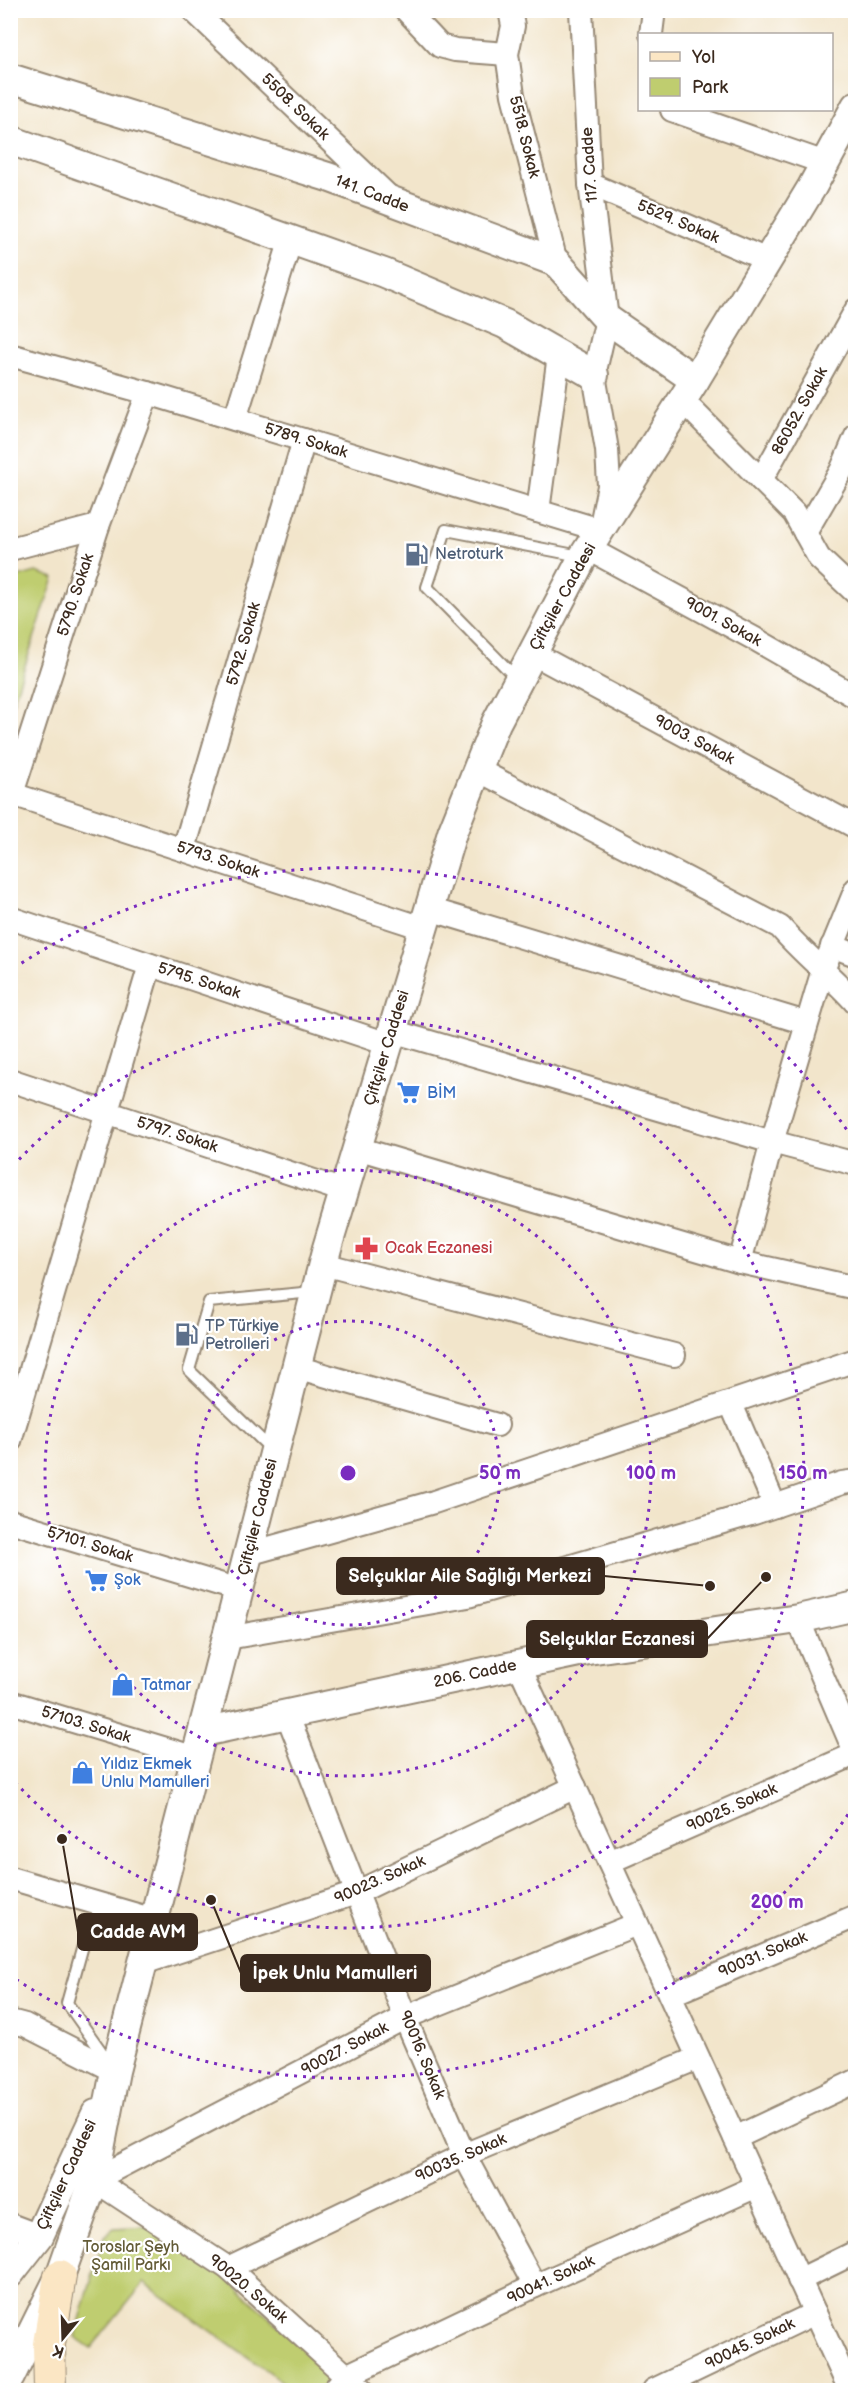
<svg xmlns="http://www.w3.org/2000/svg" width="866" height="2401" font-family="'Balsamiq Sans',sans-serif">
	<style>
		.green { fill: #bfcd6f; stroke: #7d7c46; stroke-width: 1.5 }
		.lines { fill: none; stroke-linecap: round; stroke-linejoin: round }
		.service-casing { stroke: #968874; stroke-width: 14 }
		.minor-casing { stroke: #968874; stroke-width: 26 }
		.tertiary-casing { stroke: #968874; stroke-width: 32 }
		.secondary-casing { stroke: #968874; stroke-width: 34 }
		.service { stroke: #fff; stroke-width: 10 }
		.minor { stroke: #fff; stroke-width: 22 }
		.tertiary { stroke: #fff; stroke-width: 28 }
		.secondary { stroke: #fbe6c4; stroke-width: 32 }
		.ring { fill: none; stroke: #7b2cbf; stroke-width: 3; stroke-dasharray: 3 6 }
		.labels { text-anchor: middle; dominant-baseline: central; stroke-width: 4.5; stroke-linejoin: round; paint-order: stroke }
		.street-label { font-size: 16px; fill: #3b2a1e; stroke: #fff }
		.service-label { font-size: 16px; fill: #4e5e75; stroke: #fff; text-anchor: start }
		.shop-label { font-size: 16px; fill: #366cbe; stroke: #fff; text-anchor: start }
		.health-label { font-size: 16px; fill: #be3a42; stroke: #fff; text-anchor: start }
		.park-label { font-size: 16px; fill: #635b36; stroke: #fff }
		.centre { fill: #7b2cbf; stroke: #fff; stroke-width: 3 }
		.ring-label { font-size: 18px; text-anchor: middle; font-weight: bold; fill: #7b2cbf; stroke: #fff; stroke-width: 4.5; stroke-linejoin: round; paint-order: stroke }
		.leader { fill: none; stroke: #3b2a1e; stroke-width: 2 }
		.callout-dot { fill: #3b2a1e; stroke: #fff; stroke-width: 2 }
		.callout { fill: #3b2a1e; stroke: #3b2a1e; stroke-width: 2 }
		.callout-label { font-size: 18px; text-anchor: middle; font-weight: bold; fill: #fff }
	</style>
	<rect width="100%" height="100%" fill="#fff"/>
	<filter id="ink" filterUnits="userSpaceOnUse"><feTurbulence type="fractalNoise" baseFrequency=".0167" numOctaves="2"/><feDisplacementMap in="SourceGraphic" scale="12" xChannelSelector="R" yChannelSelector="G"/><feConvolveMatrix kernelMatrix="1 2 1 2 8 2 1 2 1" color-interpolation-filters="sRGB"/></filter>
	<filter id="wash" filterUnits="userSpaceOnUse"><feTurbulence type="fractalNoise" baseFrequency=".008" numOctaves="4" result="noise"/><feDisplacementMap in="SourceGraphic" scale="24" xChannelSelector="R" yChannelSelector="G"/><feGaussianBlur stdDeviation="1.35" result="paint"/><feColorMatrix in="noise" values="0 0 0 0 0 0 0 0 0 0 0 0 0 0 0 0 0 1.4 0 .05"/><feComposite in="paint" operator="in"/></filter>
	<g filter="url(#wash)">
		<rect width="100%" height="100%" fill="#f2e5cb"/>
		<g class="green">
			<polygon points="36,572 54,578 11,708 11,579"/>
			<polygon points="148,2226 222,2274 336,2377 324,2390 294,2390 144,2283 91,2348 75,2337 104,2236 114,2228"/>
		</g>
	</g>
	<g filter="url(#ink)">
		<g class="lines">
			<defs>
				<g id="service">
					<polyline points="518,680 427,587 446,530 580,556"/>
					<polyline points="272,1450 189,1370 209,1302 313,1292"/>
					<polyline points="108,2061 67,2003 89,1924 133,1921"/>
				</g>
				<g id="minor">
					<polyline points="193,10 389,197"/>
					<polyline points="406,10 440,46 455,50 507,54"/>
					<polyline points="510,10 513,26 507,54 513,95 556,262"/>
					<polyline points="651,34 654,10"/>
					<polyline points="672,110 825,163"/>
					<polyline points="590,184 767,260"/>
					<polyline points="10,355 148,393 600,530 609,486 607,450 594,375 607,319 590,184 581,10"/>
					<polyline points="682,400 794,513 819,558 856,593"/>
					<polyline points="235,419 291,239"/>
					<polyline points="761,480 856,310"/>
					<polyline points="538,511 559,355"/>
					<polyline points="805,533 841,471 856,436"/>
					<polyline points="10,549 98,526"/>
					<polyline points="589,549 755,639 856,697"/>
					<polyline points="532,653 856,827"/>
					<path d="M478 770 780 927C803 954 832 976 856 1003"/>
					<polyline points="12,794 423,928"/>
					<polyline points="10,800 98,526 148,393"/>
					<polyline points="184,849 304,440"/>
					<polyline points="429,909 806,1023"/>
					<polyline points="10,918 388,1044"/>
					<polyline points="832,946 856,955"/>
					<polyline points="392,1031 772,1142 856,1164"/>
					<polyline points="10,1080 344,1191"/>
					<polyline points="357,1148 740,1262 856,1288"/>
					<polyline points="740,1262 772,1142 823,970 856,889"/>
					<polyline points="323,1264 674,1355"/>
					<polyline points="296,1367 497,1425"/>
					<polyline points="731,1404 775,1506"/>
					<polyline points="10,1441 150,965"/>
					<polyline points="10,1521 239,1590"/>
					<polyline points="248,1554 434,1502 856,1360"/>
					<polyline points="798,1619 856,1755"/>
					<polyline points="227,1638 468,1596 754,1513 842,1483 856,1481"/>
					<polyline points="519,1665 850,2390"/>
					<polyline points="10,1702 196,1758"/>
					<polyline points="287,1714 409,2027 464,2155 535,2286"/>
					<polyline points="609,1862 855,1754"/>
					<polyline points="10,1878 154,1920"/>
					<polyline points="143,1963 356,1893 575,1787"/>
					<polyline points="670,1995 856,1916"/>
					<polyline points="10,2021 25,2025 115,2071"/>
					<polyline points="735,2138 856,2081"/>
					<polyline points="10,2225 39,2236"/>
					<polyline points="228,2268 464,2155 698,2058"/>
					<polyline points="799,2280 856,2252"/>
					<polyline points="334,2390 346,2376 535,2286 757,2186"/>
					<polyline points="362,2390 228,2268 94,2180 406,2017 637,1924"/>
					<polyline points="654,2390 815,2313"/>
				</g>
				<g id="tertiary">
					<polyline points="10,78 328,177 556,262 607,319 695,380"/>
					<polyline points="10,140 384,273 505,324 594,375"/>
					<polyline points="203,1732 588,1650 798,1619 856,1606"/>
					<polyline points="10,2273 39,2236 96,2114"/>
					<polyline points="10,2377 60,2276 94,2180 115,2071 327,1248 452,833 496,723 583,557 695,380 812,187 856,106"/>
				</g>
				<polyline id="secondary" points="50,2390 49,2344 60,2276"/>
			</defs>
			<use href="#service" class="service-casing"/>
			<use href="#minor" class="minor-casing"/>
			<use href="#tertiary" class="tertiary-casing"/>
			<use href="#secondary" class="secondary-casing"/>
			<use href="#service" class="service"/>
			<use href="#minor" class="minor"/>
			<use href="#tertiary" class="tertiary"/>
			<use href="#secondary" class="secondary"/>
		</g>
	</g>
	<g class="ring">
		<circle cx="348" cy="1473" r="152"/>
		<circle cx="348" cy="1473" r="303"/>
		<path d="M13 1166A455 455 0 1 1 13 1780"/>
		<path d="M853 1807A606 606 0 0 1 14 1978M14 968A606 606 0 0 1 853 1139"/>
	</g>
	<defs>
		<symbol id="fuel-bare" viewBox="-9 -9 18 18"><path d="M-5.5-6h7V0h2V4h1.3V-2.5L3-4.5l.8-.8L6-3V5H2.5V1h-1V6h-7ZM-4.2-4.7v3.2H.2V-4.7Z" fill="#5c6f8a" stroke="#fff" stroke-width="2.5" paint-order="stroke"/></symbol>
		<symbol id="supermarket-bare" viewBox="-9 -9 18 18"><path d="M-6-5.5h2.5l.6 2H6L4.5 2H-2.5L-4.4-4H-6ZM-1.5 3.2a1.3 1.3 0 1 0 .1 0ZM3 3.2a1.3 1.3 0 1 0 .1 0Z" fill="#3f7fe0" stroke="#fff" stroke-width="2.5" paint-order="stroke"/></symbol>
		<symbol id="pharmacy-bare" viewBox="-9 -9 18 18"><path d="M-2-6h4v4h4v4h-4v4h-4v-4h-4v-4h4Z" fill="#e0444e" stroke="#fff" stroke-width="2.5" paint-order="stroke"/></symbol>
		<symbol id="shop-bare" viewBox="-9 -9 18 18"><path d="M-5-2.5h2.3a2.7 3.5 0 0 1 5.4 0H5L5.5 6h-11ZM-1.5-2.5h3a1.5 2.3 0 0 0-3 0Z" fill="#3f7fe0" stroke="#fff" stroke-width="2.5" paint-order="stroke"/></symbol>
	</defs>
	<g fill-rule="evenodd">
		<use href="#fuel-bare" x="400" y="538" width="33" height="33"/>
		<use href="#supermarket-bare" x="392" y="1076" width="33" height="33"/>
		<use href="#pharmacy-bare" x="350" y="1232" width="33" height="33"/>
		<use href="#fuel-bare" x="170" y="1318" width="33" height="33"/>
		<use href="#supermarket-bare" x="80" y="1564" width="33" height="33"/>
		<use href="#shop-bare" x="106" y="1668" width="33" height="33"/>
		<use href="#shop-bare" x="66" y="1756" width="33" height="33"/>
	</g>
	<g class="labels">
		<g class="street-label">
			<text transform="translate(295 107) rotate(44)">5508. Sokak</text>
			<text transform="translate(524 137) rotate(76)">5518. Sokak</text>
			<text transform="translate(590 165) rotate(-94)">117. Cadde</text>
			<text transform="translate(372 194) rotate(21)">141. Cadde</text>
			<text transform="translate(678 222) rotate(23)">5529. Sokak</text>
			<text transform="translate(800 411) rotate(-61)">86052. Sokak</text>
			<text transform="translate(306 441) rotate(17)">5789. Sokak</text>
			<text transform="translate(76 595) rotate(-72)">5790. Sokak</text>
			<text transform="translate(563 597) rotate(-61)">Çiftçiler Caddesi</text>
			<text transform="translate(723 622) rotate(29)">9001. Sokak</text>
			<text transform="translate(244 644) rotate(-74)">5792. Sokak</text>
			<text transform="translate(694 740) rotate(28)">9003. Sokak</text>
			<text transform="translate(218 860) rotate(18)">5793. Sokak</text>
			<text transform="translate(199 981) rotate(18)">5795. Sokak</text>
			<text transform="translate(387 1048) rotate(-73)">Çiftçiler Caddesi</text>
			<text transform="translate(177 1135) rotate(18)">5797. Sokak</text>
			<text transform="translate(258 1517) rotate(-76)">Çiftçiler Caddesi</text>
			<text transform="translate(90 1545) rotate(17)">57101. Sokak</text>
			<text transform="translate(475 1674) rotate(-12)">206. Cadde</text>
			<text transform="translate(86 1725) rotate(17)">57103. Sokak</text>
			<text transform="translate(732 1808) rotate(-24)">90025. Sokak</text>
			<text transform="translate(380 1880) rotate(-24)">90023. Sokak</text>
			<text transform="translate(763 1955) rotate(-23)">90031. Sokak</text>
			<text transform="translate(345 2049) rotate(-28)">90027. Sokak</text>
			<text transform="translate(422 2055) rotate(67)">90016. Sokak</text>
			<text transform="translate(461 2158) rotate(-24)">90035. Sokak</text>
			<text transform="translate(67 2175) rotate(-65)">Çiftçiler Caddesi</text>
			<text transform="translate(551 2280) rotate(-25)">90041. Sokak</text>
			<text transform="translate(248 2289) rotate(40)">90020. Sokak</text>
			<text transform="translate(750 2344) rotate(-26)">90045. Sokak</text>
		</g>
		<g class="service-label">
			<text x="435" y="554">Netroturk</text>
			<text x="205" y="1326">TP Türkiye<tspan x="205" dy="18">Petrolleri</tspan></text>
		</g>
		<g class="shop-label">
			<text x="427" y="1093">BİM</text>
			<text x="114" y="1580">Şok</text>
			<text x="141" y="1685">Tatmar</text>
			<text x="101" y="1764">Yıldız Ekmek<tspan x="101" dy="18">Unlu Mamulleri</tspan></text>
		</g>
		<g class="health-label">
			<text x="385" y="1248">Ocak Eczanesi</text>
		</g>
		<g class="park-label">
			<text x="131" y="2247">Toroslar Şeyh<tspan x="131" dy="18">Şamil Parkı</tspan></text>
		</g>
	</g>
	<circle cx="348" cy="1473" r="9" class="centre"/>
	<g class="ring-label">
		<text x="500" y="1479">50 m</text>
		<text x="651" y="1479">100 m</text>
		<text x="803" y="1479">150 m</text>
		<text x="777" y="1908">200 m</text>
	</g>
	<path class="leader" d="M710 1586L604 1576M766 1577L707 1639M62 1839L78 1932M211 1900L241 1973"/>
	<g class="callout-dot">
		<circle cx="710" cy="1586" r="6"/>
		<circle cx="766" cy="1577" r="6"/>
		<circle cx="62" cy="1839" r="6"/>
		<circle cx="211" cy="1900" r="6"/>
	</g>
	<g class="callout">
		<rect x="337" y="1558" width="267" height="36" rx="6"/>
		<rect x="527" y="1621" width="180" height="36" rx="6"/>
		<rect x="78" y="1914" width="119" height="36" rx="6"/>
		<rect x="241" y="1955" width="189" height="36" rx="6"/>
	</g>
	<g class="callout-label">
		<text x="470" y="1582">Selçuklar Aile Sağlığı Merkezi</text>
		<text x="617" y="1645">Selçuklar Eczanesi</text>
		<text x="138" y="1938">Cadde AVM</text>
		<text x="335" y="1979">İpek Unlu Mamulleri</text>
	</g>
	<rect width="866" height="2401" fill="none" stroke="#fff" stroke-width="36"/>
	<rect x="638" y="33" width="195" height="78" fill="#ffffff" stroke="#b1aaa5" stroke-width="1.5"/>
	<rect x="650" y="52" width="30" height="9" fill="#fbe6c4" stroke="#b1aaa5" stroke-width="1.5"/>
	<text x="692" y="63" font-size="18" fill="#3b2a1e">Yol</text>
	<rect x="650" y="78" width="30" height="18" fill="#bfcd6f" stroke="#b1aaa5" stroke-width="1.5"/>
	<text x="692" y="93" font-size="18" fill="#3b2a1e">Park</text>
	<g transform="translate(63 2338) rotate(199)" stroke="#ffffff" stroke-width="4.5" paint-order="stroke">
	<path d="M0-4.5L10 22L0 15L-10 22Z" fill="#3b2a1e"/>
	<text y="-9" font-size="16" font-weight="bold" text-anchor="middle" fill="#3b2a1e">K</text>
	</g>
</svg>
